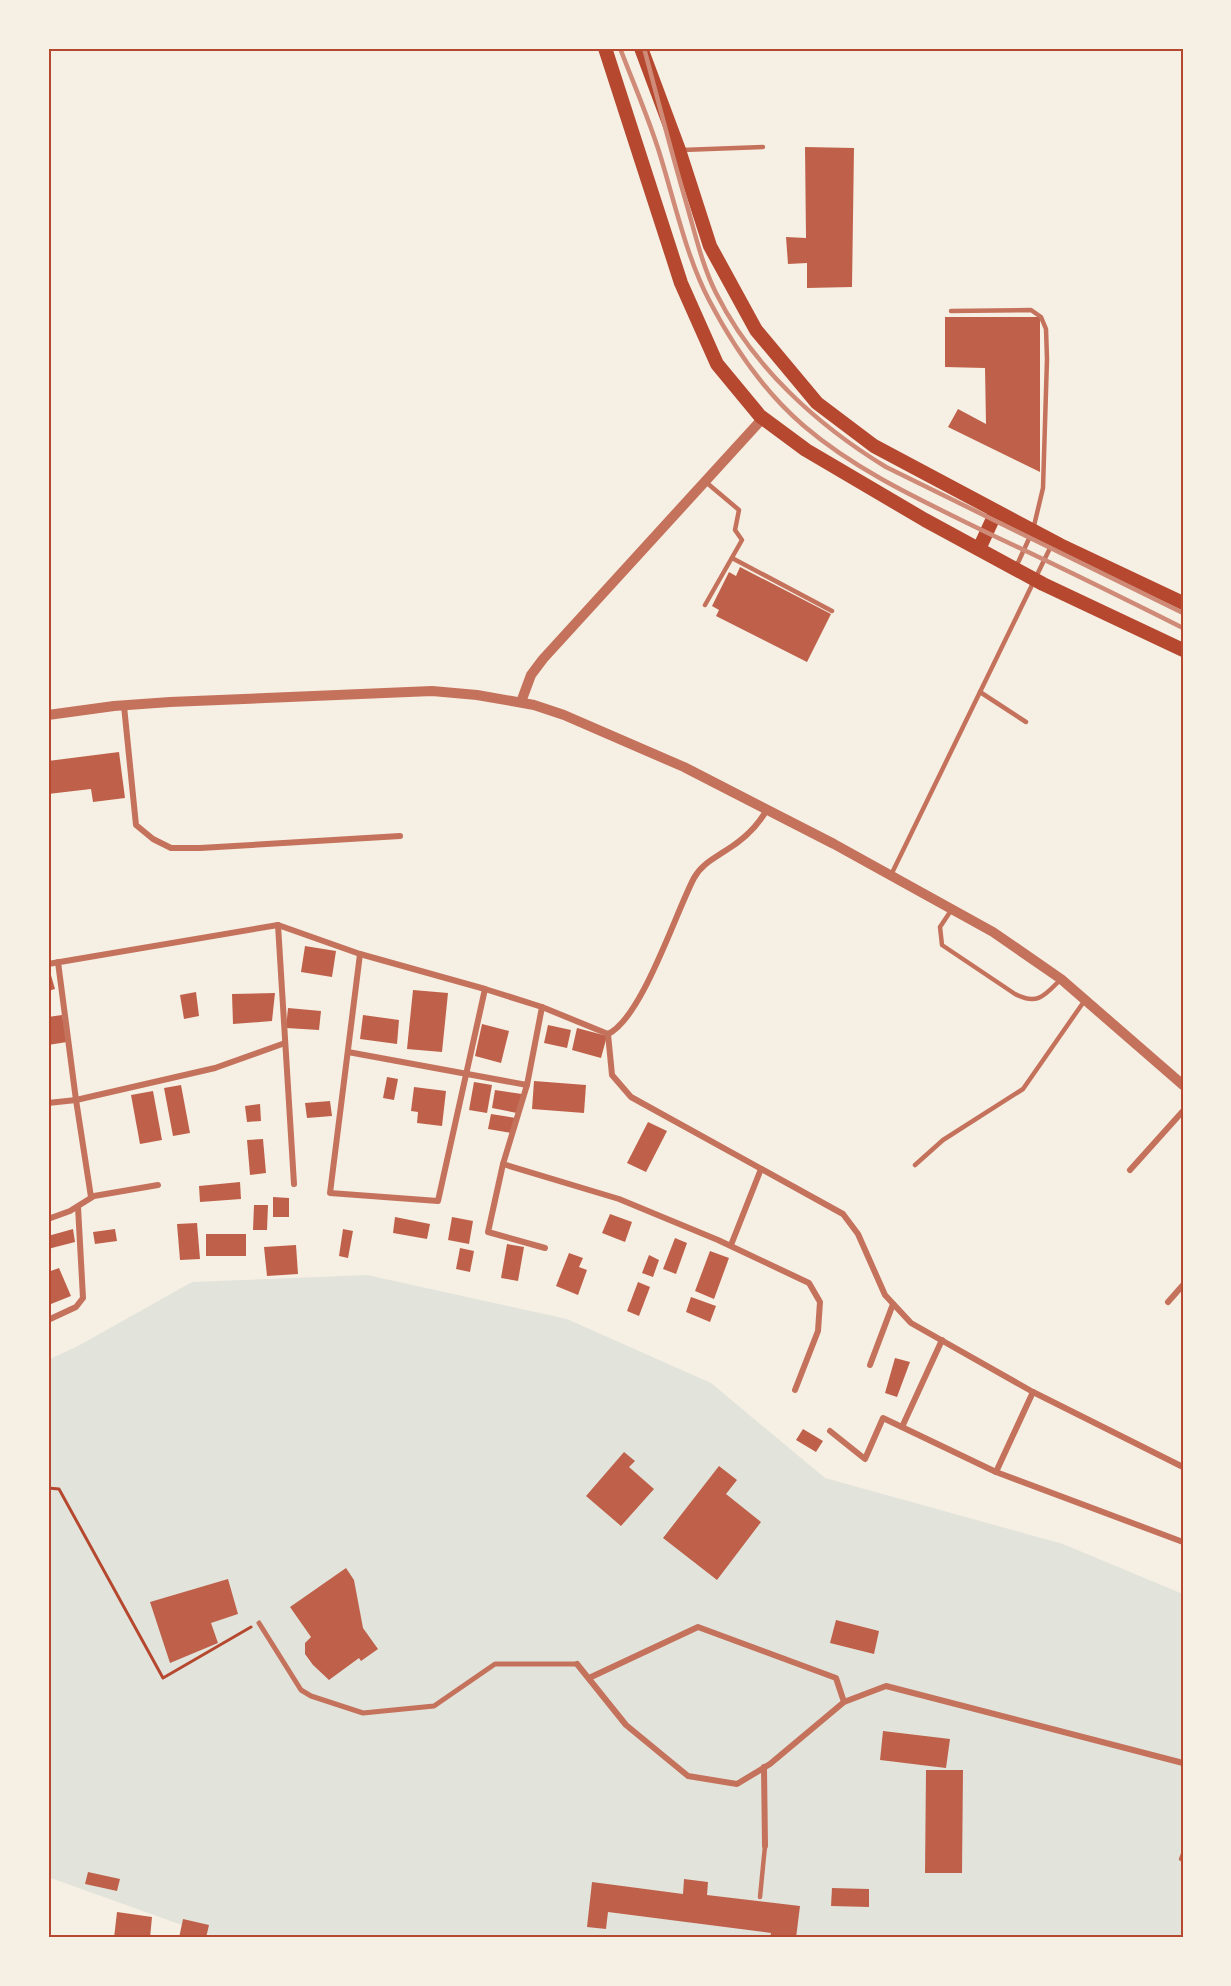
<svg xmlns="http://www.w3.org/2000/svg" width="1231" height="1986" font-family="'Open Sans',sans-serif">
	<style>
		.green { fill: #e2e4dc }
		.building { fill: #bf614a }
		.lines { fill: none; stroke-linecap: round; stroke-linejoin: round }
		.path { stroke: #b5482f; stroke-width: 3 }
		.service { stroke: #c5725c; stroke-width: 4.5 }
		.pedestrian { stroke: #c5725c; stroke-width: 5 }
		.minor { stroke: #c5725c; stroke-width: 6 }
		.tertiary { stroke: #c5725c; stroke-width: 10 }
		.primary { stroke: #b5482f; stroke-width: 14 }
		.rail { stroke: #cf8b77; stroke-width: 4.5 }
		.neatline { fill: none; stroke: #b5482f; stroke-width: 2 }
	</style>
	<rect width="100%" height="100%" fill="#f6efe4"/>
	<polygon class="green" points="367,1275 567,1319 711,1383 825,1478 1063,1544 1183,1594 1183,1938 218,1938 48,1877 48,1360 78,1346 192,1282"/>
	<g class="building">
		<polygon points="805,147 854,148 852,287 807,288 807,263 788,264 786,237 806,238"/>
		<polygon points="945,317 1040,317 1040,472 948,427 958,409 986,424 985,368 945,367"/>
		<polygon points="740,567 831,614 807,662 716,616 719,610 712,606 729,572 736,576"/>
		<polygon points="119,752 125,798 93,802 91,789 48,794 48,761"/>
		<polygon points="305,946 336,951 332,977 301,972"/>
		<polygon points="48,965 55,989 48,991"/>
		<polygon points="413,990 448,993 442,1052 407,1049"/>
		<polygon points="196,992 199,1016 184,1019 180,995"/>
		<polygon points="275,993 272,1021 233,1024 232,994"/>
		<polygon points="288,1008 321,1011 319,1030 286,1028"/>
		<polygon points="62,1015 67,1042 48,1045 48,1017"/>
		<polygon points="363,1015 399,1020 397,1044 360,1039"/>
		<polygon points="482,1024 509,1031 501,1063 475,1056"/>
		<polygon points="548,1025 571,1030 567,1048 544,1043"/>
		<polygon points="577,1028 607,1036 601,1058 572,1050"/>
		<polygon points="387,1077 398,1079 394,1100 383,1098"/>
		<polygon points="534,1081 586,1085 584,1113 532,1109"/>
		<polygon points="474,1082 492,1085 487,1113 469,1110"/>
		<polygon points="181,1085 190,1133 173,1136 164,1088"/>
		<polygon points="414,1087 446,1091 442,1126 417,1123 418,1112 411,1111"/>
		<polygon points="495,1090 522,1094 517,1113 492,1108"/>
		<polygon points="153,1091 162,1140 140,1144 131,1095"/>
		<polygon points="330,1101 332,1116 307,1118 305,1103"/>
		<polygon points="260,1104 261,1121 247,1122 245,1106"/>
		<polygon points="491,1114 516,1118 512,1133 488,1129"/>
		<polygon points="648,1122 667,1131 646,1172 627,1163"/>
		<polygon points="263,1139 266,1173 250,1175 247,1140"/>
		<polygon points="240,1182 241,1199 200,1202 199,1186"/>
		<polygon points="273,1197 289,1198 289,1217 273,1217"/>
		<polygon points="254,1205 268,1205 267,1230 253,1230"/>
		<polygon points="610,1214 632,1222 625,1242 602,1233"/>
		<polygon points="395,1217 430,1224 427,1239 393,1233"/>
		<polygon points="452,1217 473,1221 469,1244 448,1240"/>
		<polygon points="197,1223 200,1259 180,1260 177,1224"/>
		<polygon points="73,1229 75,1242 48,1249 48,1236"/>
		<polygon points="115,1229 117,1241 95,1244 93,1232"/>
		<polygon points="343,1229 353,1231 348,1258 339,1256"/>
		<rect x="206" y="1234" width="40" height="22"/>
		<polygon points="675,1238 687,1243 676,1274 663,1269"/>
		<polygon points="507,1244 524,1247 518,1281 501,1278"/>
		<polygon points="296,1245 298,1274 267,1276 264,1247"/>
		<polygon points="460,1248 474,1251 470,1272 456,1269"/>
		<polygon points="710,1251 729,1258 714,1299 695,1291"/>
		<polygon points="569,1253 583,1258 579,1267 587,1270 578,1295 556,1286"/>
		<polygon points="649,1255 659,1260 653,1277 642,1273"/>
		<polygon points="59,1268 71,1296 51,1304 48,1297 48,1272"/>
		<polygon points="638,1282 650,1287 639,1316 627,1311"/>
		<polygon points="691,1297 716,1306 710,1322 686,1312"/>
		<polygon points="895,1358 910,1362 897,1397 885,1393"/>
		<polygon points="803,1429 823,1441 816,1452 796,1440"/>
		<polygon points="624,1452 635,1461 629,1467 654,1489 621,1526 586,1496"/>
		<polygon points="719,1466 737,1480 726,1494 761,1522 717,1580 663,1538"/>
		<polygon points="346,1568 354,1580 363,1628 378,1649 361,1661 359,1658 329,1680 313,1665 305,1654 305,1643 311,1637 290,1607"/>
		<polygon points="228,1579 238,1614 211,1623 218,1643 170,1663 150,1602"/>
		<polygon points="836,1620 879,1631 874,1654 830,1643"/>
		<polygon points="883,1731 950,1739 946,1768 880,1760"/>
		<polygon points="926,1770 963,1770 962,1873 925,1873"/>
		<polygon points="88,1872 120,1879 117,1891 85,1884"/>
		<polygon points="684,1879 708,1882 707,1895 800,1906 796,1938 770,1938 771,1933 608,1912 606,1929 587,1927 592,1882 683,1894"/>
		<polygon points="832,1888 869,1889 869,1907 831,1906"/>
		<polygon points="117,1912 152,1917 150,1938 114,1938"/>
		<polygon points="183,1919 209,1925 206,1938 179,1938"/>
	</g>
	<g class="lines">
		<polyline class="path" points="48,1488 59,1489 163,1678 251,1627"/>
		<g class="service">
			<polyline points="682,150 763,147"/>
			<polyline points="951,311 1031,310 1041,317 1046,329 1047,359 1043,488 1033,530 1016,567"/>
			<polyline points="732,558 832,611"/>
			<polyline points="705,605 742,540 735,530 739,510 707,483"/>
			<polyline points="980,692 1026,722"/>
			<polyline points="891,875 1052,544"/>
			<path d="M952 909 940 927 942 945 1015 994C1038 1006 1045 995 1061 979"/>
			<polyline points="915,1165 943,1140 1023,1089 1085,1000"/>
			<polyline points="1181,1859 1183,1854"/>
			<polyline points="760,1897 765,1846"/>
		</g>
		<polyline class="pedestrian" points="259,1623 301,1690 311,1696 363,1713 434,1706 495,1664 577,1664"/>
		<g class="minor">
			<polyline points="124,706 136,825 153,839 171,848 200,848 400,836"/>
			<polyline points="278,925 294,1184"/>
			<polyline points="360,954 330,1193 438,1201 485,989"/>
			<polyline points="58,962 76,1100 91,1197"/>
			<polyline points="48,964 278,925 360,954 485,989 542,1007 608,1034"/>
			<polyline points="608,1034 612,1075 631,1097 843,1214 858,1234 885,1295 911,1323 1033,1392 1183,1467"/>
			<path d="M608 1034C642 1018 675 914 694 878 701 865 713 859 725 851 743 840 757 828 767 809"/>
			<polyline points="348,1052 527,1085 503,1164 619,1199 718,1240 809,1283 820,1302 818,1331 795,1390"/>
			<polyline points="527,1085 542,1007"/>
			<polyline points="48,1103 76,1100 215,1068 285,1043"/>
			<polyline points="503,1164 488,1232 545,1248"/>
			<polyline points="1130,1170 1183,1111"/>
			<polyline points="48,1219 70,1211 94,1196 158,1185"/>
			<polyline points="731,1245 761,1169"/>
			<polyline points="1168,1302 1183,1285"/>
			<polyline points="48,1320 76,1307 83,1298 78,1207"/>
			<polyline points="870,1365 893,1304"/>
			<polyline points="902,1427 942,1340"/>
			<polyline points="830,1431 865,1459 883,1418 996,1472 1183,1542"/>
			<polyline points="996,1472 1033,1392"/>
			<polyline points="577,1664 626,1725 688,1776 737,1784 770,1764 844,1702 886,1686 1183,1763"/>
			<polyline points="589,1678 698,1627 836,1678 844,1702"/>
			<polyline points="764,1767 765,1846"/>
		</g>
		<g class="tertiary">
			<polyline points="521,702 531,675 543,659 763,418"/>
			<polyline points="48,715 114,706 170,702 432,691 477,695 534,705 564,715 684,767 834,844 993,932 1061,979 1183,1085"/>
		</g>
		<g class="primary">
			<polyline points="605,48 681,283 717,364 760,416 806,450 925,520 1043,584 1183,650"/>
			<polyline points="641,48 679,150 710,246 756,330 817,403 874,446 1060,545 1183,603"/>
			<polyline points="979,549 996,512"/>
		</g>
		<g class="rail">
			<path d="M620 48C634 85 650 121 661 158 675 204 687 258 709 300 733 346 764 392 804 426 859 473 927 503 992 535 1056 565 1119 596 1183 628"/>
			<path d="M644 48C658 100 671 151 686 202 695 233 702 265 716 293 753 367 817 425 886 467L1183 613"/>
		</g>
	</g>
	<rect width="1231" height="1986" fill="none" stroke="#f6efe4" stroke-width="99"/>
	<rect x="50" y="50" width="1132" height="1886" class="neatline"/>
</svg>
